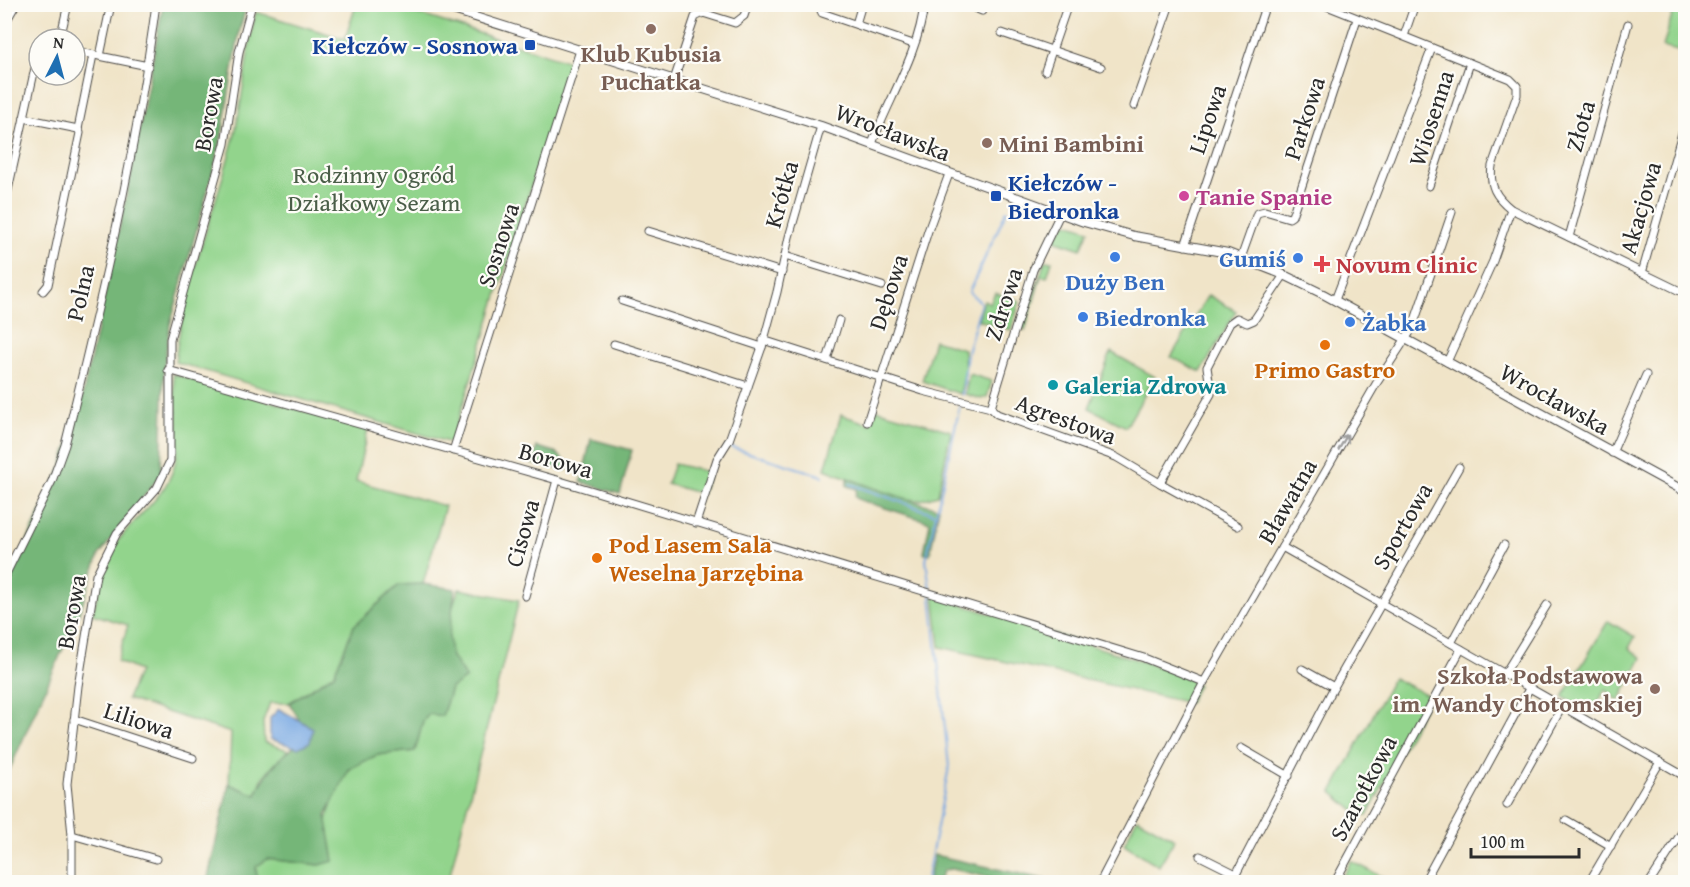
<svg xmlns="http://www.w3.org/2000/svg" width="1690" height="887" font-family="'Gentium Book Plus',serif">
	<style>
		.green { fill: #92d48c; stroke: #5e805c; stroke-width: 1.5 }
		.forest { fill: #75b678; stroke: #507052; stroke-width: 1.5 }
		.water { fill: #77a7e2; stroke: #516986; stroke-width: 1.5 }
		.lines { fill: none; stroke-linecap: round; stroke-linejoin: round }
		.stream { stroke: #77a7e2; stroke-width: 2 }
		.minor-casing { stroke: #494743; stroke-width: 9 }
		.tertiary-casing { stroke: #494743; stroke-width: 10 }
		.minor { stroke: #fff; stroke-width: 7 }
		.tertiary { stroke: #fff; stroke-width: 8 }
		.oneway { stroke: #a0a0a0 }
		.education-dot { fill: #8d6e63; stroke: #fdfcf7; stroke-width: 2 }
		.transit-dot { fill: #1a4fb4; stroke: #fdfcf7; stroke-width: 2 }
		.hotel-dot { fill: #d1479c; stroke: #fdfcf7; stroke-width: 2 }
		.shop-dot { fill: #3f7fe0; stroke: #fdfcf7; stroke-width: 2 }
		.health-dot { fill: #e0444e; stroke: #fdfcf7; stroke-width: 2 }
		.food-dot { fill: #e8710a; stroke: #fdfcf7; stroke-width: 2 }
		.culture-dot { fill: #0f9aa8; stroke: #fdfcf7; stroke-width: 2 }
		.labels { text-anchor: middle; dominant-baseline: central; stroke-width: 4.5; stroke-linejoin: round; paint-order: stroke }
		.transit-label { font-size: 24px; font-weight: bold; fill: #164399; stroke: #fdfcf7; text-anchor: end }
		.education-label { font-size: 24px; font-weight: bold; fill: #785e54; stroke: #fdfcf7 }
		.street-label { font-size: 24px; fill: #2b2b2b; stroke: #fdfcf7 }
		.park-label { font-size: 24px; fill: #4a5e48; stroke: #fdfcf7 }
		.hotel-label { font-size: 24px; font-weight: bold; fill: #b23c85; stroke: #fdfcf7; text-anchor: start }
		.shop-label { font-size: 24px; font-weight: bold; fill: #366cbe; stroke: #fdfcf7; text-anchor: start }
		.health-label { font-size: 24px; font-weight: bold; fill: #be3a42; stroke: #fdfcf7; text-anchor: start }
		.food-label { font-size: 24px; font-weight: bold; fill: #c56008; stroke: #fdfcf7 }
		.culture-label { font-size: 24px; font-weight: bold; fill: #0d838f; stroke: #fdfcf7; text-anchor: start }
	</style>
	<rect width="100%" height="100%" fill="#fdfcf7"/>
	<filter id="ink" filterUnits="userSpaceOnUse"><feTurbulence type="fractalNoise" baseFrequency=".0167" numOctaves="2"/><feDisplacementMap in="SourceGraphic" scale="12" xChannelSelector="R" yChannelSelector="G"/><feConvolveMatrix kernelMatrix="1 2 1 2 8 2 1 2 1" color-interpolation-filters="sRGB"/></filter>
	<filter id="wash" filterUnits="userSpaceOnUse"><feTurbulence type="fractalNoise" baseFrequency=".008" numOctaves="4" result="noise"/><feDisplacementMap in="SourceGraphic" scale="24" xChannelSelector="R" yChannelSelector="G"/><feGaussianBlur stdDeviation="1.35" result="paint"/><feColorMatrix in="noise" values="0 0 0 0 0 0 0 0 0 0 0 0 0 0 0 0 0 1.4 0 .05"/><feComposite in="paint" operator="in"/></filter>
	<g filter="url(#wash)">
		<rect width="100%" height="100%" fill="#f0e4c8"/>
		<g class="green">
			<path d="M356 5H390L570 62 451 443 175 362C184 283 216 209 235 133 244 93 246 52 256 12L345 39Z"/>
			<polygon points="1675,5 1685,5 1685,53 1663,47"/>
			<polygon points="1068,223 1089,230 1081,249 1054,240 1063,225"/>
			<polygon points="1045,261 1052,261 1047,277 1041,276 1025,331 1022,327"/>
			<polygon points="995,293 1020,301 1011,330 978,320 984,300 990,303"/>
			<polygon points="1208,295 1236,311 1201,372 1171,357"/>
			<polygon points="934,340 964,349 965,373 960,394 922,381"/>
			<polygon points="1111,352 1155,377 1126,427 1089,408"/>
			<path d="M173 374 368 429 356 481 445 506 423 584 399 585 354 626 334 674 289 703H270L263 721 264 742 288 750 263 777 256 795 229 784 231 733 127 699 139 671 117 661 128 625 92 614C100 590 102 566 116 544 133 518 165 498 174 467 183 438 175 404 173 374Z"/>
			<polygon points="969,374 992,381 987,397 981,399 965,394"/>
			<polygon points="875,409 951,431 938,495 921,500 901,499 825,469 841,415 870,424"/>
			<polygon points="674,464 709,472 702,494 667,484"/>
			<path d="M459 589 519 600 448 882H257L256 867 267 859 320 865C324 834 330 777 361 761 377 753 397 753 415 751L423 721 429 714 442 716 451 688 466 678C461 671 453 662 451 654 445 635 451 607 459 589Z"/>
			<polygon points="934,596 1182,674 1198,685 1189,703 940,647"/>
			<polygon points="1608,621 1635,637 1629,648 1642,658 1619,701 1605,689 1593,714 1563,697"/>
			<polygon points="1393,678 1430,696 1367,816 1353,810 1332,792"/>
			<polygon points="1137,818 1175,839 1159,866 1124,844"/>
			<polygon points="1351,861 1383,877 1380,882 1340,882"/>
		</g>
		<g class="forest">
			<polygon points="163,5 247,5 240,28 220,146 170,325 164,366 161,474 99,555 81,608 5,780 5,589 62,466 80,407 131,175"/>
			<polygon points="591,439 632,450 620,494 581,482"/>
			<polygon points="537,447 555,452 569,464 567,470 532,464"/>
			<path d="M847 478C878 490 908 500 939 508L930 554 924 553 930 522 860 500 855 497 857 489 847 486Z"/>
			<path d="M423 584 455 589 449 636 451 655 466 678 451 688 442 716 429 714 423 721 415 751 377 755 349 769 326 815 334 861 320 865 267 859 256 867 257 882H207L229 784 256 795C267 768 286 751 310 736L289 703 334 674 354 626 399 585Z"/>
			<polygon points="934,855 1057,882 1010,882 952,869 944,870 938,882 928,882"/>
		</g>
		<polygon class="water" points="279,709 313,728 310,742 298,748 270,739 270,718"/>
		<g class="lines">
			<g class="stream">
				<polyline points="962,395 967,353 981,303 969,292 1007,210"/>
				<polyline points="730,447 823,476"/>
				<polyline points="850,484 935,514"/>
				<polyline points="930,589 926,560 960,405"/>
				<polyline points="926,882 949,767 931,595"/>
			</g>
		</g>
	</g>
	<g filter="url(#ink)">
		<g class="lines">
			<defs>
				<g id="minor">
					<polyline points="818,4 822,13 913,44"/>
					<polyline points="965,4 982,11"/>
					<path d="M1322 4 1510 79 1517 86V95L1492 166C1489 186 1496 197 1511 209L1686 294"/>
					<polyline points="856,24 862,4"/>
					<polyline points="4,25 16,4"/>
					<polyline points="1002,33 1101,67"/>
					<polyline points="1404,36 1415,4"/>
					<polyline points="60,39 68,4"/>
					<polyline points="75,51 148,66"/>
					<polyline points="100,56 111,4"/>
					<polyline points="1045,71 1068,4"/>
					<polyline points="674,80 695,17 703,13 735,23 744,16 748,4"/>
					<polyline points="1134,106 1170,4"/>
					<polyline points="24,118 78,129 80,133 48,285 43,291"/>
					<polyline points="78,129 93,55"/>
					<path d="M872 144C888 101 920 50 924 4"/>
					<polyline points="1429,186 1470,63"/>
					<polyline points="4,208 39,50"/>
					<polyline points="648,231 782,272"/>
					<polyline points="1569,237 1628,24"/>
					<polyline points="1185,246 1266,4"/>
					<polyline points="785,256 882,286"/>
					<polyline points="1241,258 1257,213 1265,211 1289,218 1292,216 1357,19"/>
					<polyline points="1642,273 1686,119"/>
					<polyline points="1335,300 1432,48"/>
					<polyline points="622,301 762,347"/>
					<polyline points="763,340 923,391 991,408 997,414 1116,457 1160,483"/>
					<polyline points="614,344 748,386"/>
					<polyline points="827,360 839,320"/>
					<polyline points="1447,362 1493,261 1511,209"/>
					<polyline points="168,370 557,480 1144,658 1204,682"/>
					<polyline points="991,408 1033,270 1060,214"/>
					<polyline points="867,422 928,231 949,174"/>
					<polyline points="453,451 580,50"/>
					<polyline points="1612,453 1646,375"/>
					<polyline points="696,523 717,459 729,440 762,347 777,292 789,237 821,126"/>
					<polyline points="1238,526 1160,483 1211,394 1207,367 1230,323 1237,318 1247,323 1254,320 1284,275"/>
					<polyline points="1282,547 1686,777"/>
					<path d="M4 578 52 481 65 445C101 300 136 153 156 4"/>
					<polyline points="525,596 557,480"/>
					<polyline points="1451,643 1504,545"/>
					<polyline points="1302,669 1334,687"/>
					<polyline points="1505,673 1547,605"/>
					<polyline points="74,719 193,758"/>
					<polyline points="1241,748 1289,776"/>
					<polyline points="1507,805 1562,707"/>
					<polyline points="1566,820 1611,846"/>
					<polyline points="72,835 156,859"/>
					<polyline points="1200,856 1236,874"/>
					<polyline points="72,882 72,835 67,784 78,686 96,575 117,533 157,488 170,461 170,339 225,144 239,52 252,4"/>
					<polyline points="1100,882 1204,682 1376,384 1412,329 1452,212"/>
					<polyline points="1232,882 1334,687 1459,467"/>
					<polyline points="1335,882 1461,649"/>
					<polyline points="1424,882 1530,687"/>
					<polyline points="1589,882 1660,762"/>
					<polyline points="1650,882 1686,826"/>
				</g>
				<polyline id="tertiary" points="434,4 821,126 1084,222 1134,236 1228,253 1284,275 1323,294 1686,492"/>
			</defs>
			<use href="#minor" class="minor-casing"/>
			<use href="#tertiary" class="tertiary-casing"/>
			<use href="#minor" class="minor"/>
			<use href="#tertiary" class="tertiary"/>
		</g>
		<defs><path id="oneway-shaft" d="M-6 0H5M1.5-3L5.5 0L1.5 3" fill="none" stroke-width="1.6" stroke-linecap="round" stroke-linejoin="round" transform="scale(1.5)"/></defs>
		<use class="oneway" href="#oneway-shaft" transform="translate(1343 442) rotate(-60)"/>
	</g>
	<g class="education-dot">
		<circle cx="651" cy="29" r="6"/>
		<circle cx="987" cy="143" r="6"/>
		<circle cx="1655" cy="689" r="6"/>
	</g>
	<g class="transit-dot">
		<rect x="524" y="39" width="12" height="12" rx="3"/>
		<rect x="990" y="190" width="12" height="12" rx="3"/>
	</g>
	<circle class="hotel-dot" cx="1184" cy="196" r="6"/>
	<g class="shop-dot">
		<circle cx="1115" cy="257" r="6"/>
		<circle cx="1298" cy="258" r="6"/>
		<circle cx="1083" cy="317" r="6"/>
		<circle cx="1350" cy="322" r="6"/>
	</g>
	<path class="health-dot" d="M1319 255h6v6h6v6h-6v6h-6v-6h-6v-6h6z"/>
	<g class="food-dot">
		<circle cx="1325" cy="345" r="6"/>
		<circle cx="597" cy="558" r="6"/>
	</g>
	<circle class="culture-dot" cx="1053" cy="385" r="6"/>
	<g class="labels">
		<g class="transit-label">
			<text x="518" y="45">Kiełczów - Sosnowa</text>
			<text x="1008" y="182" text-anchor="start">Kiełczów -<tspan x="1008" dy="28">Biedronka</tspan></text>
		</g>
		<g class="education-label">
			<text x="651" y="53">Klub Kubusia<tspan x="651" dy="28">Puchatka</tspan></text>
			<text x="999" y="143" text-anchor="start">Mini Bambini</text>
			<text x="1643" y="675" text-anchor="end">Szkoła Podstawowa<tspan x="1643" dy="28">im. Wandy Chotomskiej</tspan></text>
		</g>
		<g class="street-label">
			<text transform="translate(208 114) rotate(-80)">Borowa</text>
			<text transform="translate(1304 118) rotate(-72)">Parkowa</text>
			<text transform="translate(1431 118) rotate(-72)">Wiosenna</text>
			<text transform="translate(1207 119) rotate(-71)">Lipowa</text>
			<text transform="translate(1580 126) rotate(-74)">Złota</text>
			<text transform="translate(893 132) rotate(21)">Wrocławska</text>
			<text transform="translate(781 194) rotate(-74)">Krótka</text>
			<text transform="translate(1640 208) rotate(-74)">Akacjowa</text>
			<text transform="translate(498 245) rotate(-72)">Sosnowa</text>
			<text transform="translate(888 292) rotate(-72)">Dębowa</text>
			<text transform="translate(80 293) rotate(-77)">Polna</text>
			<text transform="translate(1003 304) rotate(-72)">Zdrowa</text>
			<text transform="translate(1555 399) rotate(29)">Wrocławska</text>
			<text transform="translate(1066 419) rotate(20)">Agrestowa</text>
			<text transform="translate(556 460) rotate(16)">Borowa</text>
			<text transform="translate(1287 501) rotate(-60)">Bławatna</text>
			<text transform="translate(1402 526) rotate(-60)">Sportowa</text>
			<text transform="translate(522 533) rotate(-74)">Cisowa</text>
			<text transform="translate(71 612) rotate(-80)">Borowa</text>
			<text transform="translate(139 720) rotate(18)">Liliowa</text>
			<text transform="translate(1363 788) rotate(-62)">Szarotkowa</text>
		</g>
		<g class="park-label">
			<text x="374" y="174">Rodzinny Ogród<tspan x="374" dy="28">Działkowy Sezam</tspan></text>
		</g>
		<g class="hotel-label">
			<text x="1196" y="196">Tanie Spanie</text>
		</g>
		<g class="shop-label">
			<text x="1286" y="258" text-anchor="end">Gumiś</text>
			<text x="1115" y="281" text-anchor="middle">Duży Ben</text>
			<text x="1095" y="317">Biedronka</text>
			<text x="1362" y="322">Żabka</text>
		</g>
		<g class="health-label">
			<text x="1336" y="264">Novum Clinic</text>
		</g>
		<g class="food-label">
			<text x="1325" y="369">Primo Gastro</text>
			<text x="609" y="544" text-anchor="start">Pod Lasem Sala<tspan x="609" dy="28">Weselna Jarzębina</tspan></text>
		</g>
		<g class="culture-label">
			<text x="1065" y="385">Galeria Zdrowa</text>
		</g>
	</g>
	<rect width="1690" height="887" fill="none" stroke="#fdfcf7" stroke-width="24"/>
	<g transform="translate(57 57) rotate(6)"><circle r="28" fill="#fdfcf7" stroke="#a9a8a5" stroke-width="1.5"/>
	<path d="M0-4.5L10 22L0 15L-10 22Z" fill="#1f6fb2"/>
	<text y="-9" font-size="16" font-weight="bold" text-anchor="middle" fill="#2b2b2b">N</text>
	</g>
	<path d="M1471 848v9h108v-9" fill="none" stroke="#2b2b2b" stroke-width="3"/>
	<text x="1480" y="848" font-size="18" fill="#2b2b2b" stroke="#fdfcf7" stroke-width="4.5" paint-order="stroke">100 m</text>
</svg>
